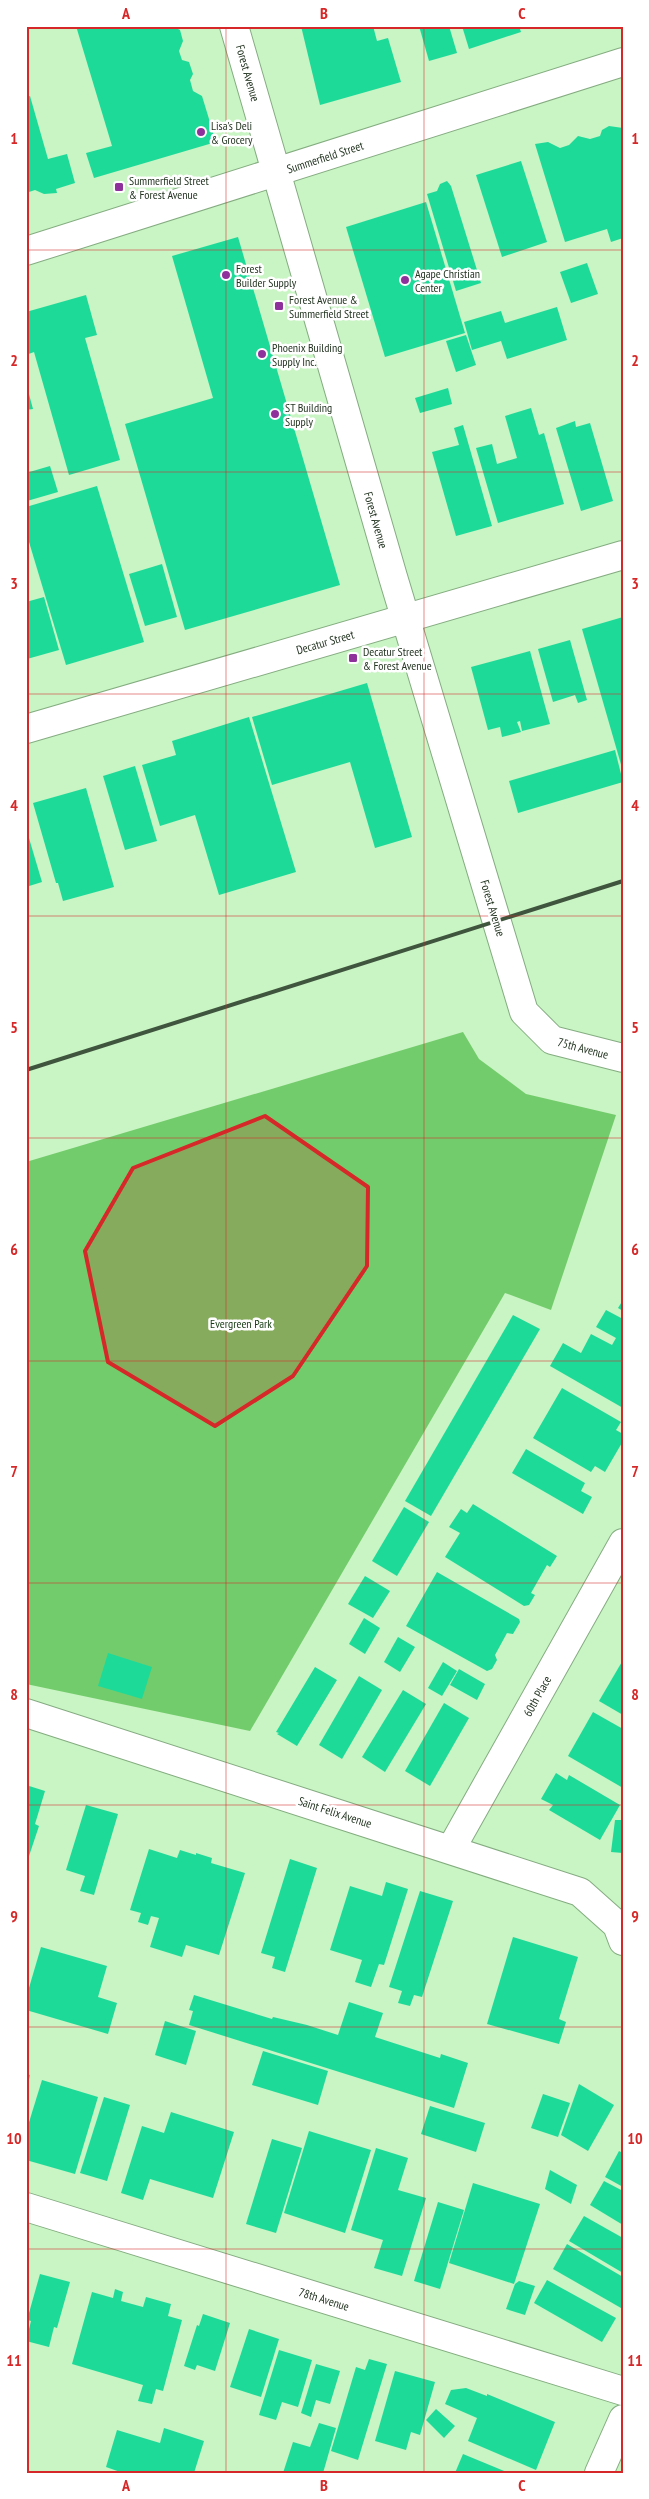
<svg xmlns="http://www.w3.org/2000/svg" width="649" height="2499" font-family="'PT Sans Narrow',sans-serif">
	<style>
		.green { fill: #73cc6b }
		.building { fill: #1eda99 }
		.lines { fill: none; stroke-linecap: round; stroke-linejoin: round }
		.street-casing { stroke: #84ac80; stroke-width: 30 }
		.street { stroke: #fff; stroke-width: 28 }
		.rail { stroke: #3f553d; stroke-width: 4 }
		.marked { fill: #d62828; fill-opacity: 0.2; stroke: #d62828; stroke-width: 4; stroke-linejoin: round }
		.grid { fill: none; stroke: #d62828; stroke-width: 1; stroke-opacity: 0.55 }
		.poi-dot { fill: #8e319b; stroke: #fff; stroke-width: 2 }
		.labels { text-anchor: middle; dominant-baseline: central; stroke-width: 5; stroke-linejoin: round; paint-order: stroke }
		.street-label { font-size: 12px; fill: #253623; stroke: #fff }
		.poi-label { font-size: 12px; fill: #253623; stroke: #fff; text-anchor: start }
		.park-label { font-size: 12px; fill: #173c14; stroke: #fff }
		.neatline { fill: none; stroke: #d62828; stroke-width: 2 }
		.grid-label { font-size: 16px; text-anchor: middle; font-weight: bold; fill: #d62828 }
	</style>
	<rect width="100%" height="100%" fill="#c9f4c4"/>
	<polygon class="green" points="463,1032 479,1059 526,1094 616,1115 551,1310 505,1293 250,1731 26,1684 26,1162"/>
	<g class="building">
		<polygon points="76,26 172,26 180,30 183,41 179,51 182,60 189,62 193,74 190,80 193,91 202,96 216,142 94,178 86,153 112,146"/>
		<polygon points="301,26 373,26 377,41 388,38 401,82 320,105"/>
		<polygon points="419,26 449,26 457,53 429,61"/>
		<polygon points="462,26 519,26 521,32 469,49"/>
		<polygon points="30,96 48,159 67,154 75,183 56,189 57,193 44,194 35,190 26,193 26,97"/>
		<polygon points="609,126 623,128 623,238 611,242 607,229 565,242 535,144 548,142 560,148 569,145 578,136 590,139 600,136 602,130"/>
		<polygon points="521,161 547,242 502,257 476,175"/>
		<polygon points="447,181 451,186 481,283 456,291 427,194 437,191 440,184"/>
		<polygon points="426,202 465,333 385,357 346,227"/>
		<polygon points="238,237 340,585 185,630 125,424 213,398 172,256"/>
		<polygon points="587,263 598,294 571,303 560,272"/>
		<polygon points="86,295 97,335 85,338 120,460 69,475 34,352 26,355 26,312"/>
		<polygon points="557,307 567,340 507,359 501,341 472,350 464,322 501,311 505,323"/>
		<polygon points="466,335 476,365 456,372 446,341"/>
		<polygon points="27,387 33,409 26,410 26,388"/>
		<polygon points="448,388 452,404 420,413 415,398"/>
		<polygon points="531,408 539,435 544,433 564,504 498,523 476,448 492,444 497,464 517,458 505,416"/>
		<polygon points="575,421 576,427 590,423 613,501 581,511 556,428"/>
		<polygon points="463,425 492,526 456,536 432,452 459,445 454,428"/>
		<polygon points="50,466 58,492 27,501 26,473"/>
		<polygon points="97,486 144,642 66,665 26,532 26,507"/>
		<polygon points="162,564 177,617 145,626 129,574"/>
		<polygon points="44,597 59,650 27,659 26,602"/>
		<polygon points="623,617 623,768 622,768 582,629"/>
		<polygon points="570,640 587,700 578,703 575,695 553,702 538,649"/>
		<polygon points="530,651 550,724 522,731 520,721 517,722 521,732 502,737 500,727 488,730 471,667"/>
		<polygon points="367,683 412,837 375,848 350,762 272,785 252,717"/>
		<polygon points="249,717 296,872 219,895 195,815 160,826 142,765 176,755 172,741"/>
		<polygon points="615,750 623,782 518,813 509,781"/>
		<polygon points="135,766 157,841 125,850 103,776"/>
		<polygon points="86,788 114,887 63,901 58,883 56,883 33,803"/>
		<polygon points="26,828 42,882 26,887"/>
		<polygon points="623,1300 623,1311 618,1308"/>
		<polygon points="606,1310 623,1319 623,1408 550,1366 563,1343 581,1353 591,1334 612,1345 616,1338 596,1327"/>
		<polygon points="513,1315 540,1329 431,1516 405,1501"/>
		<polygon points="562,1388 621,1422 616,1430 623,1434 623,1441 605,1472 595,1466 591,1472 533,1438"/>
		<polygon points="526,1449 585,1483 581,1491 592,1497 583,1514 512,1473"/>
		<polygon points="473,1504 557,1556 550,1567 547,1565 531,1593 535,1595 529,1605 524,1606 445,1557 460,1533 449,1527 461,1509 467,1513"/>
		<polygon points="404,1507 429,1522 397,1576 372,1561"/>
		<polygon points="437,1572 519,1619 520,1622 513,1634 507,1633 495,1655 497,1660 492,1669 487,1671 406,1626"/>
		<polygon points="365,1576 390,1591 373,1618 348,1604"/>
		<polygon points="364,1618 380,1628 365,1654 349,1644"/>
		<polygon points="398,1637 415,1647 400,1672 384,1662"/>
		<polygon points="108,1653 152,1667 142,1699 98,1686"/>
		<polygon points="623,1660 623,1715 599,1701"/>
		<polygon points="443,1662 457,1671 442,1696 428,1688"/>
		<polygon points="315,1667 337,1680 297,1746 277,1734 279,1733 276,1732"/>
		<polygon points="459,1669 485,1684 477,1700 450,1685"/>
		<polygon points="359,1676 382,1690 342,1759 319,1745"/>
		<polygon points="403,1690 426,1704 385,1772 362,1757"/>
		<polygon points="444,1703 469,1718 430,1786 405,1771"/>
		<polygon points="593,1712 623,1729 623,1788 568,1756"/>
		<polygon points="556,1773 567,1780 569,1775 620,1805 600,1840 549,1810 553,1805 541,1799"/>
		<polygon points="26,1785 45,1791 35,1824 39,1826 27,1862"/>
		<polygon points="86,1805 118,1814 94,1895 80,1891 85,1876 66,1870"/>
		<polygon points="622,1813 623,1814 623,1853 611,1852 615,1820 621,1820"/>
		<polygon points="149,1849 177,1858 180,1850 196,1855 196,1853 212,1858 211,1863 245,1873 219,1955 186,1945 182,1957 150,1947 159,1918 151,1916 148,1925 138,1922 141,1913 130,1910"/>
		<polygon points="290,1859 317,1868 285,1972 272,1968 275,1957 261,1953"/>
		<polygon points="386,1882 408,1889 384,1965 379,1964 371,1987 355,1982 362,1960 330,1950 350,1886 382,1896"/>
		<polygon points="420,1891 453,1901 422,1997 414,1995 410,2006 398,2003 402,1991 389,1987"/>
		<polygon points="513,1937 578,1957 559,2019 566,2022 559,2044 487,2024"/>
		<polygon points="41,1947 107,1966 98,1997 117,2003 108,2034 26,2010 26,1998"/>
		<polygon points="194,1995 272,2019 273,2017 307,2025 338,2035 349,2002 383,2013 375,2037 440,2058 441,2054 468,2063 454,2108 189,2025 193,2011 189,2010"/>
		<polygon points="165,2021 196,2031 186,2065 155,2055"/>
		<polygon points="263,2051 328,2071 318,2105 252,2085"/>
		<polygon points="26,2074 30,2075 27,2087 26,2087"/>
		<polygon points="42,2080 98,2097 75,2174 26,2160 26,2132"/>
		<polygon points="579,2084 614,2105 588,2151 561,2135"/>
		<polygon points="543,2094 570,2103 558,2137 531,2128"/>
		<polygon points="104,2097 130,2105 107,2181 80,2173"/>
		<polygon points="430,2106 485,2123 476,2152 421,2134"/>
		<polygon points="171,2112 234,2132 213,2198 150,2179 143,2200 121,2193 142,2126 164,2133"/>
		<polygon points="309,2131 371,2150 345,2233 284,2213"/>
		<polygon points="272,2139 302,2148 276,2233 246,2224"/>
		<polygon points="376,2148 408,2158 398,2190 426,2198 402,2276 374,2268 383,2240 351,2230"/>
		<polygon points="619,2151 623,2153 623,2187 605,2177"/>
		<polygon points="550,2170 577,2185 571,2204 545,2189"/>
		<polygon points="604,2181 623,2191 623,2225 590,2205"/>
		<polygon points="473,2183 540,2204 514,2284 449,2263"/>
		<polygon points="438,2202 464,2210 440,2289 414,2281"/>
		<polygon points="584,2216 623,2238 623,2273 569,2241"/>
		<polygon points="567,2244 623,2277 621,2308 553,2269"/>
		<polygon points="40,2274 70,2282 57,2328 54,2327 49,2347 26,2341 31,2321 27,2320"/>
		<polygon points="547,2280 616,2318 602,2342 534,2303"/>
		<polygon points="519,2281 535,2286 525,2315 506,2309 515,2284"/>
		<polygon points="115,2289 123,2292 121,2301 143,2307 146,2297 171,2304 168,2316 182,2320 163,2391 156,2389 152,2404 138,2401 143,2385 72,2364 92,2292 113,2298"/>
		<polygon points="203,2314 230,2323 215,2371 197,2365 195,2370 184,2366 197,2325 199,2326"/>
		<polygon points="249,2329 279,2339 261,2397 230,2387"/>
		<polygon points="279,2350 312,2360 298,2407 282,2402 276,2420 259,2415"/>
		<polygon points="369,2359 387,2364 358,2460 331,2451 356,2367 365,2370"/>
		<polygon points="316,2364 340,2371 330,2404 316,2400 311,2417 301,2413"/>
		<polygon points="395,2371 435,2382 420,2435 411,2432 406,2450 375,2441"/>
		<polygon points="466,2388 487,2396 487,2394 555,2422 536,2470 468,2441 477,2418 445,2404 451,2390"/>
		<polygon points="436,2409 455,2426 444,2438 426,2420"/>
		<polygon points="319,2423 336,2428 323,2473 283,2473 293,2442 310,2447"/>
		<polygon points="164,2428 204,2441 194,2473 123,2473 106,2467 117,2430 160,2443"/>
		<polygon points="463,2454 509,2473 455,2473"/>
	</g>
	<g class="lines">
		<defs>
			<g id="street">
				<polyline points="234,26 393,577 524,1012 552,1040 623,1058"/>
				<polyline points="26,251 623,62"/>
				<polyline points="26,729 623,555"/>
				<polyline points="26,1713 580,1892 617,1925 623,1941"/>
				<polyline points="451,1849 623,1543"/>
				<polyline points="26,2207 623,2391"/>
				<polyline points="599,2473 623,2419"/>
			</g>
		</defs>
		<use href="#street" class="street-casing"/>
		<use href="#street" class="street"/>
		<polyline class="rail" points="26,1070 623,881"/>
	</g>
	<path class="marked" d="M265 1116 368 1187 367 1266 293 1376 215 1426 108 1362 85 1251 133 1168Z"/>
	<path class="grid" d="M226 26V2473M424 26V2473M26 250H623M26 472H623M26 694H623M26 916H623M26 1138H623M26 1361H623M26 1583H623M26 1805H623M26 2027H623M26 2249H623"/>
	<g class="poi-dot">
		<circle cx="201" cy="132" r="5"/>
		<rect x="114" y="182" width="10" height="10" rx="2.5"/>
		<circle cx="226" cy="275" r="5"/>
		<circle cx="405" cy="280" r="5"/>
		<rect x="274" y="301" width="10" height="10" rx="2.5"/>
		<circle cx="262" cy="354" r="5"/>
		<circle cx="275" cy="414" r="5"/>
		<rect x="348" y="653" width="10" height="10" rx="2.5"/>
	</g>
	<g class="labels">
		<g class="street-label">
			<text transform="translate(248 73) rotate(74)">Forest Avenue</text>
			<text transform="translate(325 157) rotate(-18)">Summerfield Street</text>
			<text transform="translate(376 520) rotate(74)">Forest Avenue</text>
			<text transform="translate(325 642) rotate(-16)">Decatur Street</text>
			<text transform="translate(493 908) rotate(73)">Forest Avenue</text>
			<text transform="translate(583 1048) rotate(15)">75th Avenue</text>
			<text transform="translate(537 1696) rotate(-61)">60th Place</text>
			<text transform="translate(335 1812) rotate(18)">Saint Felix Avenue</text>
			<text transform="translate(324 2299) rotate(17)">78th Avenue</text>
		</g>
		<g class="poi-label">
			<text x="211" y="125">Lisa's Deli<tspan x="211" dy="14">&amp; Grocery</tspan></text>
			<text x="129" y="180">Summerfield Street<tspan x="129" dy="14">&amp; Forest Avenue</tspan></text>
			<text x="236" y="268">Forest<tspan x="236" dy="14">Builder Supply</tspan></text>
			<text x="415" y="273">Agape Christian<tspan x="415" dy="14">Center</tspan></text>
			<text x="289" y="299">Forest Avenue &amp;<tspan x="289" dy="14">Summerfield Street</tspan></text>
			<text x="272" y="347">Phoenix Building<tspan x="272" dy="14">Supply Inc.</tspan></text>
			<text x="285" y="407">ST Building<tspan x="285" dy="14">Supply</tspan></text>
			<text x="363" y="651">Decatur Street<tspan x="363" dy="14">&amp; Forest Avenue</tspan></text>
		</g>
		<g class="park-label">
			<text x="241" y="1323">Evergreen Park</text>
		</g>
	</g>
	<rect width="649" height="2499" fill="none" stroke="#ffffff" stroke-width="55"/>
	<rect x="28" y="28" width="594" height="2444" class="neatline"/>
	<g class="grid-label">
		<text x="126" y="19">A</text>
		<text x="324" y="19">B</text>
		<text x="522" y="19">C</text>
		<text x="14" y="144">1</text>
		<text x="635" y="144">1</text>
		<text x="14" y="366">2</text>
		<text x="635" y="366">2</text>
		<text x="14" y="589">3</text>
		<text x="635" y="589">3</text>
		<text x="14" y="811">4</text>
		<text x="635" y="811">4</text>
		<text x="14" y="1033">5</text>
		<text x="635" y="1033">5</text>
		<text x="14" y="1255">6</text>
		<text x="635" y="1255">6</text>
		<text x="14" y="1477">7</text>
		<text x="635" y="1477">7</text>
		<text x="14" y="1700">8</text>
		<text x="635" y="1700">8</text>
		<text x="14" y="1922">9</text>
		<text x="635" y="1922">9</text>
		<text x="14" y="2144">10</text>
		<text x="635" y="2144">10</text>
		<text x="14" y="2366">11</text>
		<text x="635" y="2366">11</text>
		<text x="126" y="2491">A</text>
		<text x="324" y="2491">B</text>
		<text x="522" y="2491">C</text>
	</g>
</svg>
